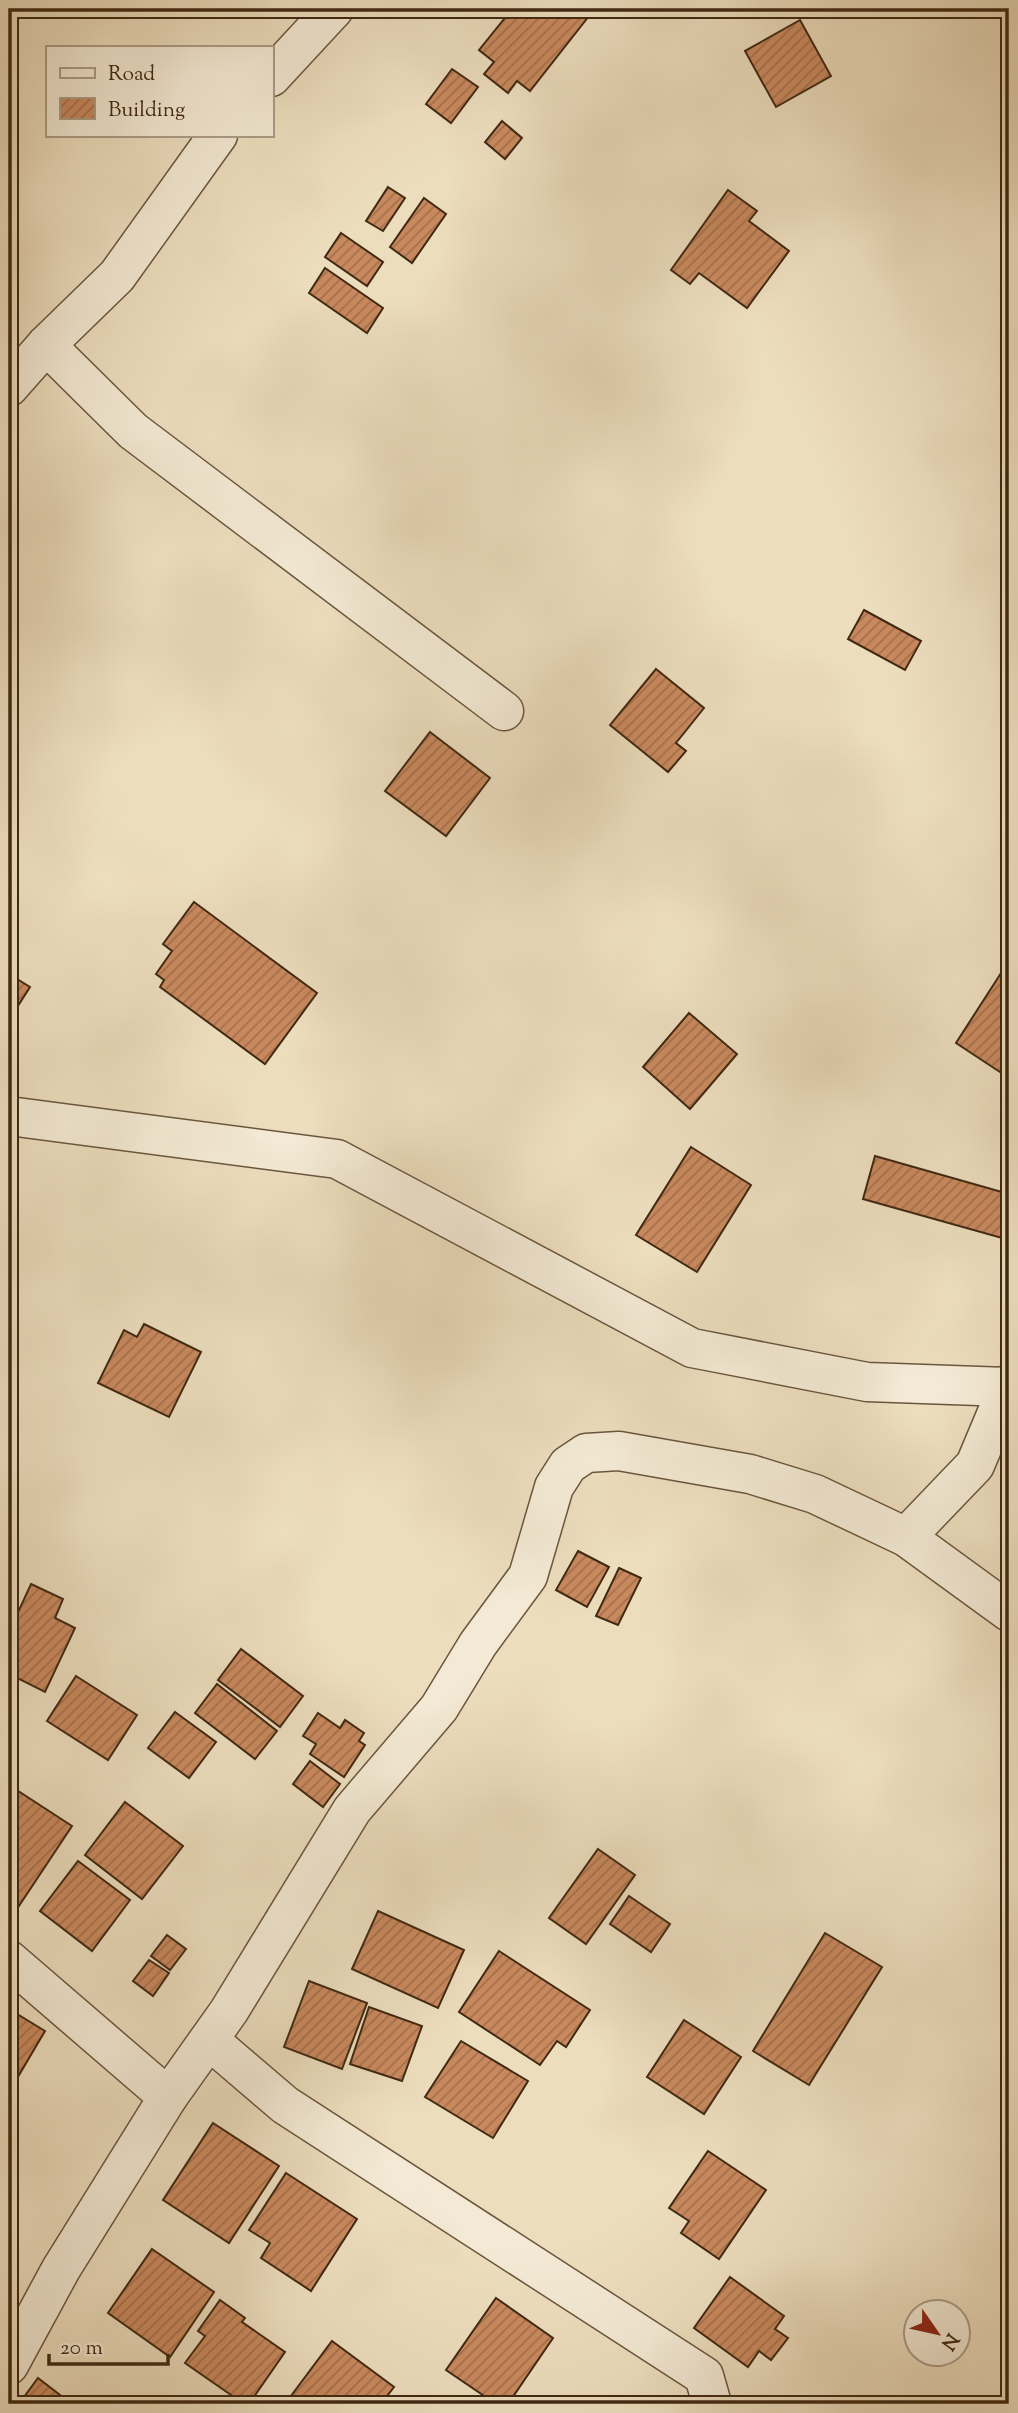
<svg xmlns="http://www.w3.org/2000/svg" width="1018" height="2413" font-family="'Sorts Mill Goudy',serif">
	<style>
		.building { fill: url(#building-hatch); stroke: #402912; stroke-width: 2 }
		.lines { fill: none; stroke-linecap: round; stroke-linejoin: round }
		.street-casing { stroke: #6b563d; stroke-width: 41 }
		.street { stroke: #f3e9d4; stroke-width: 38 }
	</style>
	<defs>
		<pattern id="building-hatch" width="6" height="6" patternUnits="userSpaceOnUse" patternTransform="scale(1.75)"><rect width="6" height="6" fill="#c9895e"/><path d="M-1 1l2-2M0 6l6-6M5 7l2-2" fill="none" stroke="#a5704c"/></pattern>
	</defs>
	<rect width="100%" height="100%" fill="#ecddbd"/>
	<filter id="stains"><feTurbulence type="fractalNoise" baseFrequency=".00286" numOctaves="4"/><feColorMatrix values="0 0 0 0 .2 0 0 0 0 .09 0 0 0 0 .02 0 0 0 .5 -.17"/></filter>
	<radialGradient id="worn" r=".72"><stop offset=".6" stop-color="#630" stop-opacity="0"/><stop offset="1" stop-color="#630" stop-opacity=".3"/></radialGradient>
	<g class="building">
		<polygon points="512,9 580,9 589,16 530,91 517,81 508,93 484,74 494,62 479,50"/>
		<polygon points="800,20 831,76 776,107 745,51"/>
		<polygon points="452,69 478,87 451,123 426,104"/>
		<polygon points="502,121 522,138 505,159 485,142"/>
		<polygon points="388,187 405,198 383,231 366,221"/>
		<polygon points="728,190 757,211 749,221 789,251 747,308 699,273 690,284 671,270"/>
		<polygon points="424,198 446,214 412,263 390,247"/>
		<polygon points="341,233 383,262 367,286 325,257"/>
		<polygon points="325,268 383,308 367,333 309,293"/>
		<polygon points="864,610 921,641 905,670 848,639"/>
		<polygon points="656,669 704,708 676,743 686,751 668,772 610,725"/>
		<polygon points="430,732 490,778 446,836 385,791"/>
		<polygon points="194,902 317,993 265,1064 160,987 164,980 156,974 172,951 163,944"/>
		<polygon points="1001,973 1009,978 1009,1078 956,1043"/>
		<polygon points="9,974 30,987 9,1020"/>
		<polygon points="689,1013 737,1054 690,1109 643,1067"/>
		<polygon points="691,1147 751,1185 697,1272 636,1235"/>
		<polygon points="875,1156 1009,1194 1009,1240 863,1199"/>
		<polygon points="144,1324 201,1352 169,1417 98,1383 124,1330 137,1337"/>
		<polygon points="578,1551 609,1567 587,1607 556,1590"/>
		<polygon points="619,1568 641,1578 618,1625 596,1616"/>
		<polygon points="31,1584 63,1599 55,1618 75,1628 45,1692 9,1674 9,1632"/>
		<polygon points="241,1649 303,1696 280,1727 218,1680"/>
		<polygon points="76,1676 137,1715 108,1760 47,1721"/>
		<polygon points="217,1684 277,1731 255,1759 195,1713"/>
		<polygon points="175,1712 216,1742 189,1778 148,1748"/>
		<polygon points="318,1713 340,1728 345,1720 364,1733 359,1741 365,1745 344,1777 310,1754 316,1744 303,1736"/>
		<polygon points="310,1761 340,1784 323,1807 293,1784"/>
		<polygon points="9,1785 72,1826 17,1909 9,1904"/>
		<polygon points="125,1802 183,1846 142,1899 85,1855"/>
		<polygon points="598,1849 635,1875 586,1944 549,1918"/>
		<polygon points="78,1861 130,1900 92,1951 40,1911"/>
		<polygon points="629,1896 670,1924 651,1952 610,1924"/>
		<polygon points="378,1911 464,1950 438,2008 352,1969"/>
		<polygon points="825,1933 882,1967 809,2085 753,2051"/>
		<polygon points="167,1935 186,1949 170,1970 151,1956"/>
		<polygon points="499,1951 590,2010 566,2047 557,2041 540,2065 459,2012"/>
		<polygon points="149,1960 169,1973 153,1996 133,1981"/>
		<polygon points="309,1981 367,2003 342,2069 284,2047"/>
		<polygon points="369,2007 422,2026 402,2081 350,2064"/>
		<polygon points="9,2009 45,2031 9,2092"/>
		<polygon points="684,2020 741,2057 704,2114 647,2077"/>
		<polygon points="461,2041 528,2081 493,2138 425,2097"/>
		<polygon points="213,2123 279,2166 229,2243 163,2200"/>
		<polygon points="708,2151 766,2190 719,2259 681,2233 689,2221 669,2208"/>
		<polygon points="286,2173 357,2219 311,2291 261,2258 270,2243 249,2230"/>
		<polygon points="152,2249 214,2292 170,2357 108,2313"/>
		<polygon points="730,2277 784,2316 775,2329 788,2338 771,2360 759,2351 748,2367 694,2328"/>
		<polygon points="496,2298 553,2338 508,2404 496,2404 446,2370"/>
		<polygon points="220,2300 245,2318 242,2322 285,2352 249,2404 244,2404 185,2363 205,2336 198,2331"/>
		<polygon points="332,2341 394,2387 381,2404 285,2404"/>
		<polygon points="38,2378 60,2395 53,2404 34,2404 24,2397"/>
	</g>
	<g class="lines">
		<defs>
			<g id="street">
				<polyline points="271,77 334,9"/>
				<polyline points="46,345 133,431 504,711"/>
				<polyline points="9,387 46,345 117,276 218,135"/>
				<polyline points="9,1116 337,1159 692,1348 867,1382 1007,1387"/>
				<polyline points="906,1537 975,1465 1009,1384"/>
				<polyline points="9,1960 168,2097"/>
				<polyline points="209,2040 285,2105 704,2376 712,2404"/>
				<polyline points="9,2365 61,2269 168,2097 229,2011 352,1810 439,1708 478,1644 528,1576 554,1487 568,1465 586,1453 619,1451 750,1474 815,1494 906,1537 1009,1612"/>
			</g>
		</defs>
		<use href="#street" class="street-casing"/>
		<use href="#street" class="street"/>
	</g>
	<rect width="1018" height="2413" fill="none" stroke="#ecddbd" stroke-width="35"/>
	<rect x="10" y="10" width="997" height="2392" fill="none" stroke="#402912" stroke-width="3.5"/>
	<rect x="18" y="18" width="983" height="2378" fill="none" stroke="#402912" stroke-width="2"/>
	<rect x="46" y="46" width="228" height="91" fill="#f3e9d4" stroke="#ab9c86" stroke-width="2"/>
	<rect x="60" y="68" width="35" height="10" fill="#f3e9d4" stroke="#ab9c86" stroke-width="2"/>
	<text x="108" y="80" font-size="21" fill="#402912">Road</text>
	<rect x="60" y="98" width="35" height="21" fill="url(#building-hatch)" stroke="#ab9c86" stroke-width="2"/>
	<text x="108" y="116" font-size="21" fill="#402912">Building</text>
	<g transform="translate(937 2333) rotate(124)"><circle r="33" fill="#f3e9d4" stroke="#ab9c86" stroke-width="2"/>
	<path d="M0-5L12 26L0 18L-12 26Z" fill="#8f2418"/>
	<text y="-10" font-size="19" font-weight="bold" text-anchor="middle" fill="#402912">N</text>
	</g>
	<path d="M49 2354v10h119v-10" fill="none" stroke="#402912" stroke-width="3.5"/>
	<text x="60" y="2354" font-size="21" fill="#402912" stroke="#f3e9d4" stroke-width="5" paint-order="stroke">20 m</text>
	<rect width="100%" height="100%" filter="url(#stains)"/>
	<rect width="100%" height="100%" fill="url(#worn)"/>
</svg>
